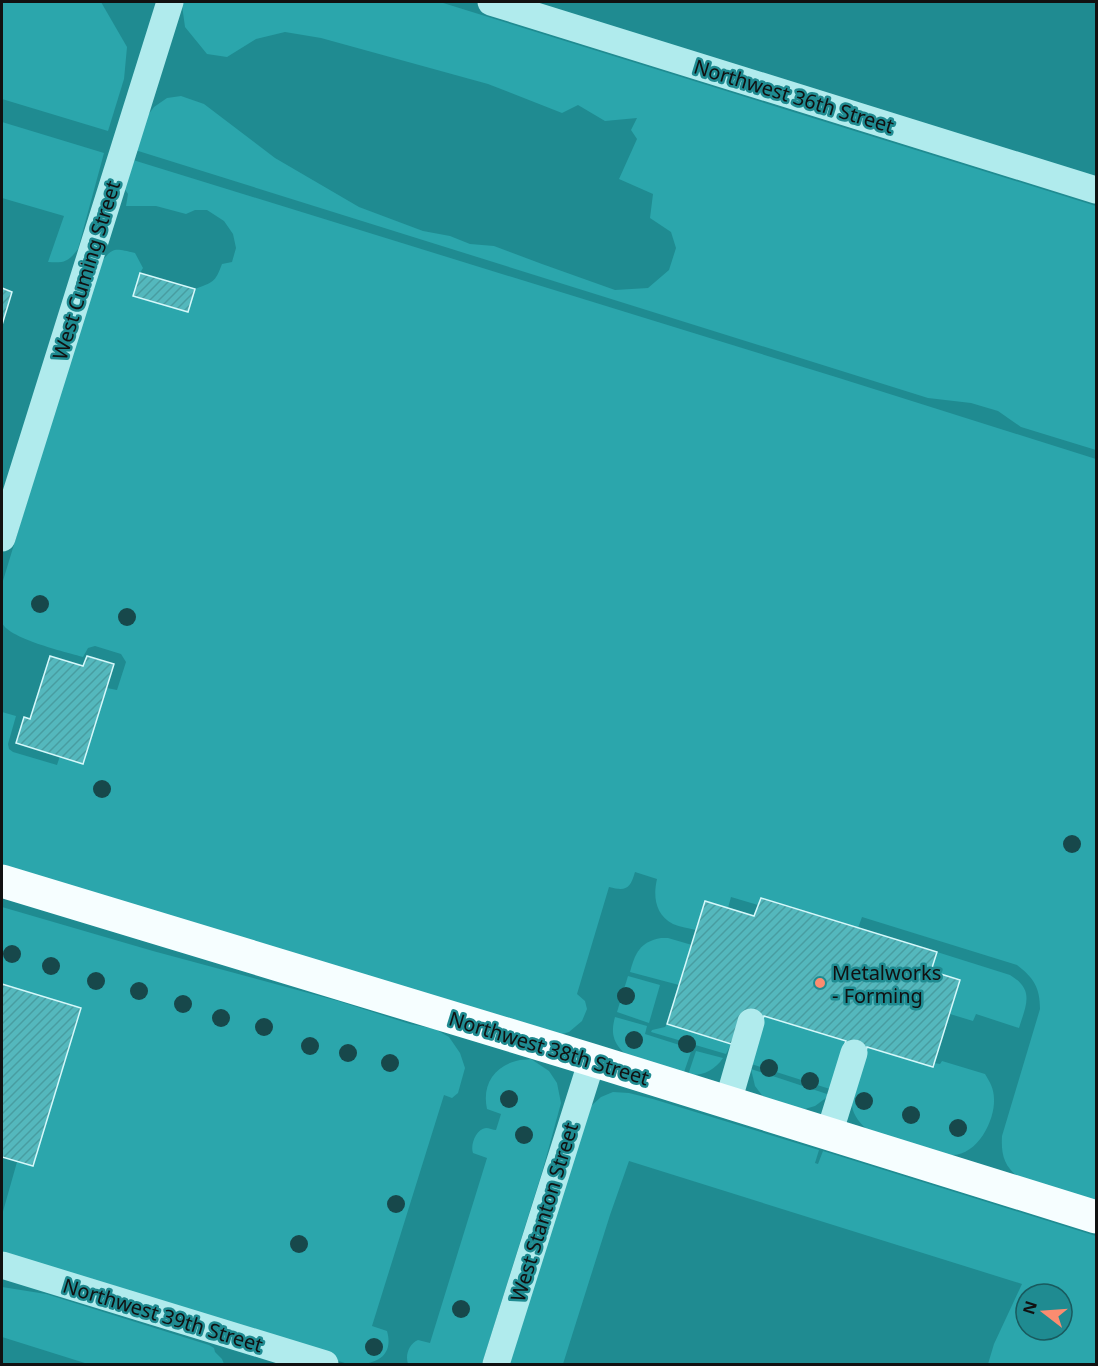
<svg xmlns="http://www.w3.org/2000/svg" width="1098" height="1366" font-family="'Noto Sans',sans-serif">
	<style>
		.grass { fill: #2ba6ac; fill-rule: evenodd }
		.building { fill: url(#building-hatch); stroke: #d5f8fa; stroke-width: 1.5 }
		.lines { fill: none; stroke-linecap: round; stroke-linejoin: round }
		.minor { stroke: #b0ebed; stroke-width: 27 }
		.major { stroke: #f6feff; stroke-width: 33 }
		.tree { fill: #17484b }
		.poi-dot { fill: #fb8c70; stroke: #1f8b91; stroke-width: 2 }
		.labels { text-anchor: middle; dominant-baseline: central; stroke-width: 5; stroke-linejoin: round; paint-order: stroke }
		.street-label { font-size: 20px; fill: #111; stroke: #1f8b91 }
		.poi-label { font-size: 20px; fill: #111; stroke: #1f8b91; text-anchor: start }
	</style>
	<defs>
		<pattern id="building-hatch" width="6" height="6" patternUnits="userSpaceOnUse" patternTransform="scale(1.5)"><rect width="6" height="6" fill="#54b8bd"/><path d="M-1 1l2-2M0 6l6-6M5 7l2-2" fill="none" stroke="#489da1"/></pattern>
	</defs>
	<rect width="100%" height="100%" fill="#1f8b91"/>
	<g class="grass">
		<polygon points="2,2 101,2 127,47 124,79 108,131 2,99"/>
		<polygon points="183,2 440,2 1096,206 1096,450 1021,427 998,411 971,403 928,398 135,150 148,115 154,107 167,98 181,96 204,104 275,158 359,207 423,231 450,236 470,244 494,246 542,264 615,290 648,288 669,270 676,248 671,232 650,218 653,194 619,179 637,139 631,130 637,118 605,121 578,105 562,113 488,84 321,38 285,32 256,39 227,57 207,54 185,27 182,5"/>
		<path d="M2 122 104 153 78 249C68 262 65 263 48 262L64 216 2 198Z"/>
		<path d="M133 160 839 378 1096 459V1205L1019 1178C1004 1166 1001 1155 1002 1136L1040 1009C1040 988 1034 978 1017 965L862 917 858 928 761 898 758 905 731 897 728 908 696 930C689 928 680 927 673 924 655 915 653 896 657 879L635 872C630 890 625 891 609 887L577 994 585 1001 587 1009 582 1021 569 1032 559 1035 24 872 2 864V712L16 716 8 744 9 749 13 752 57 765 60 756 83 763 107 688 117 690 126 662 121 654 95 646 88 648 83 657C66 652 6 638 2 622 0 616 2 592 2 584L99 265C113 247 113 248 135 253L143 268 140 273 133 296 188 311 195 289C213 282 215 283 222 264L232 262 236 248 233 234 224 221 207 210H195L186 214 156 206H126L128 194 124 188Z"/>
		<path d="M2 907 153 951 338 1001 410 1024 435 1029 449 1037 460 1053 465 1068 458 1093 452 1098 444 1095 372 1326 387 1331C395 1359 371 1366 348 1364L49 1271 6 1255 2 1251V1215L17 1162 33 1166 81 1009 2 984Z"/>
		<path d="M661 938H668L692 945 679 985 630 972C635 953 640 942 661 938Z"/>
		<path d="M937 952 1010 975C1035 990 1026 1005 1019 1028L976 1014 973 1021 950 1014 960 980 931 971Z"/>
		<polygon points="628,976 660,985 649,1023 617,1012"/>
		<polygon points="764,1016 846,1041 833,1090 751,1064 751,1055"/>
		<path d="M615 1017 647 1026 645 1034 692 1049 683 1075 629 1057C614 1045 610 1035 615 1017Z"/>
		<polygon points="667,1024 731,1044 726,1054 651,1032 652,1030 665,1027"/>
		<path d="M867 1047 933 1067 934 1063 940 1064 942 1061 985 1074C990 1082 994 1089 994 1099 995 1121 977 1156 951 1155 944 1155 936 1151 929 1149 914 1145 889 1141 876 1135 866 1130 858 1122 854 1113 846 1095 862 1064 867 1047Z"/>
		<path d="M696 1051 723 1058C715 1070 703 1076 688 1075Z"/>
		<path d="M531 1059 549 1071 557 1083 561 1103 543 1169 482 1364H408C405 1355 409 1344 418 1340L430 1343 487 1158 473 1153C470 1145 476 1129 486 1128 489 1128 493 1130 496 1130L501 1114 487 1109C482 1086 493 1067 516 1061 521 1059 526 1060 531 1059Z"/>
		<polygon points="751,1069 830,1095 815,1106 805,1109 770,1102 761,1094 755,1086"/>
		<path d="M613 1092 629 1093 653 1099 819 1150 815 1163 818 1164 823 1151 1096 1236V1364H988L994 1344 1022 1284 629 1161 610 1215 563 1364H508L591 1106 601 1097ZM1026 1294H1062V1330H1026Z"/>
		<polygon points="2,1287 46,1294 209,1345 214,1348 215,1352 222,1359 224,1364 88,1364 2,1337"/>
	</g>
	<g class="building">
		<polygon points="140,273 195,289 188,312 133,296"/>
		<polygon points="2,288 12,292 2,325"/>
		<polygon points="50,656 83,666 87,656 114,664 83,764 16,743 24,717 30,719"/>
		<polygon points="761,898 937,952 931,971 960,980 933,1067 867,1047 865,1056 843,1049 846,1041 764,1016 761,1025 731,1044 667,1024 705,901 754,916"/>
		<polygon points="2,984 81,1008 33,1166 2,1157"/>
	</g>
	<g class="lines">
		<g class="minor">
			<polyline points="491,2 1096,190"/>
			<polyline points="2,538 170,2"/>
			<polyline points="728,1102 751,1022"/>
			<polyline points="829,1134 854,1053"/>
			<polyline points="2,1265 325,1364"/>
			<polyline points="496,1364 592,1060"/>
		</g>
		<polyline class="major" points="2,881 592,1060 1096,1217"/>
	</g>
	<g class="tree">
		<circle cx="40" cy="604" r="9"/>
		<circle cx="127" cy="617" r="9"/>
		<circle cx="102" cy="789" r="9"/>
		<circle cx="1072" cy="844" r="9"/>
		<circle cx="12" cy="954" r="9"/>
		<circle cx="51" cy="966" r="9"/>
		<circle cx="96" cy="981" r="9"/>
		<circle cx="139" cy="991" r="9"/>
		<circle cx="626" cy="996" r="9"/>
		<circle cx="183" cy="1004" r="9"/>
		<circle cx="221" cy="1018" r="9"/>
		<circle cx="264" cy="1027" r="9"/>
		<circle cx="634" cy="1040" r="9"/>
		<circle cx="687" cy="1044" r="9"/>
		<circle cx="310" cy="1046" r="9"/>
		<circle cx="348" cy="1053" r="9"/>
		<circle cx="390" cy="1063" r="9"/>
		<circle cx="769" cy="1068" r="9"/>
		<circle cx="810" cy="1081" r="9"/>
		<circle cx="509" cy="1099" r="9"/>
		<circle cx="864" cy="1101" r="9"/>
		<circle cx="911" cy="1115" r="9"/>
		<circle cx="958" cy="1128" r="9"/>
		<circle cx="524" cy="1135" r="9"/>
		<circle cx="396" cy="1204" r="9"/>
		<circle cx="299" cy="1244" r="9"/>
		<circle cx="461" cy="1309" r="9"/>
		<circle cx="374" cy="1347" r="9"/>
	</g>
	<circle class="poi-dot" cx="820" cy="983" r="6"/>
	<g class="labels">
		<g class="street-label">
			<text transform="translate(794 96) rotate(17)">Northwest 36th Street</text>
			<text transform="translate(86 270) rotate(-73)">West Cuming Street</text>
			<text transform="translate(549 1048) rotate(17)">Northwest 38th Street</text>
			<text transform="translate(544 1212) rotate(-73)">West Stanton Street</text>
			<text transform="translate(163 1315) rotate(17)">Northwest 39th Street</text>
		</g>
		<g class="poi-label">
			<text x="832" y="972">Metalworks<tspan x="832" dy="23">- Forming</tspan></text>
		</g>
	</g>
	<rect width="1098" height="1366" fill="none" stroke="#111111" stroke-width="6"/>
	<g transform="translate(1044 1312) rotate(287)"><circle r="28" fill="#1f8b91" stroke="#195a5e" stroke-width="1.5"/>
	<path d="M0-4.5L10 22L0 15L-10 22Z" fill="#fb8c70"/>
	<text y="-9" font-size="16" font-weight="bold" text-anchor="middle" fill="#111111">N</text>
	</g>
</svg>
